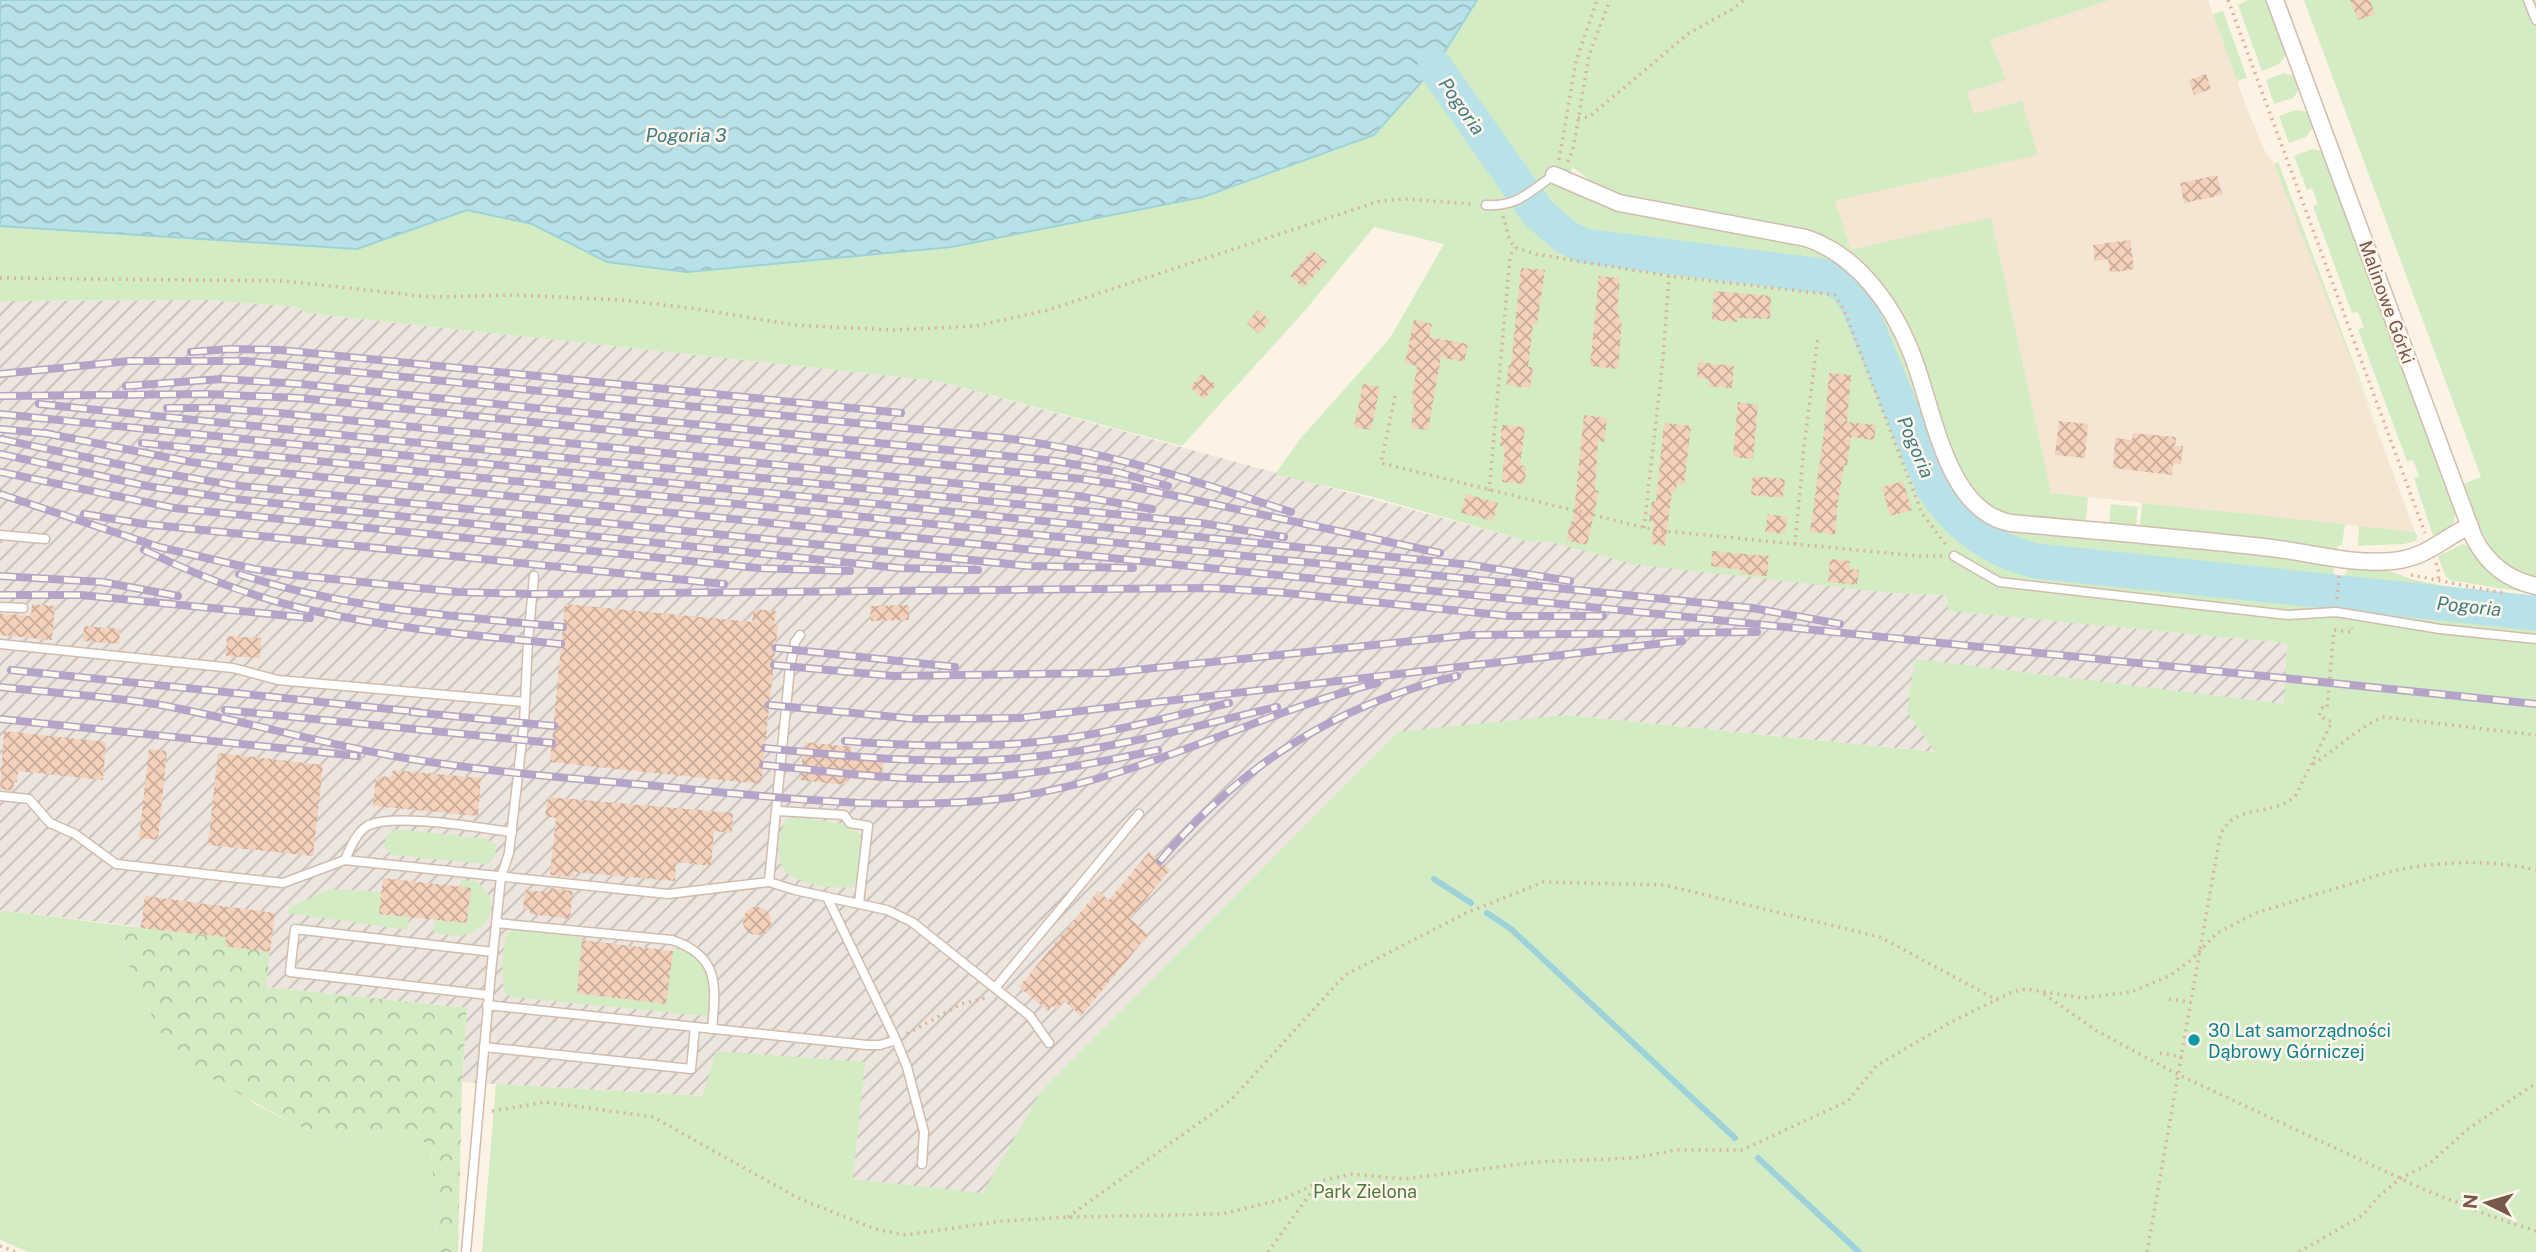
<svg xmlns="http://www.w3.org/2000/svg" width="2536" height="1252" font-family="'Public Sans',sans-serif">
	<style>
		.residential { fill: #f5e5d3 }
		.industrial { fill: url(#industrial-furrows) }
		.green { fill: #d4ecc3 }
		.forest { fill: url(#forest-crowns) }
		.water { fill: url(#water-waves); stroke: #9ed2da; stroke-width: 2 }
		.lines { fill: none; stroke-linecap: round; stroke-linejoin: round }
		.stream { stroke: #9ed2da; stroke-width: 6 }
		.river { stroke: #b8e2e8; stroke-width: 35 }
		.building { fill: url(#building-cross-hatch) }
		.lane-casing { stroke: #d2bcad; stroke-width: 11 }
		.street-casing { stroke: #d2bcad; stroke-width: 19 }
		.path { stroke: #d9b49e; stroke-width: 3.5; stroke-dasharray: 2 5; stroke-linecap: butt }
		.lane { stroke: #fff; stroke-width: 8 }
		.street { stroke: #fff; stroke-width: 16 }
		.rail-casing { stroke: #b6a3c8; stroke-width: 8 }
		.rail { stroke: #fff7ec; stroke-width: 5; stroke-dasharray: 16; stroke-linecap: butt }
		.culture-dot { fill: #0f9aa8; stroke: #fff7ec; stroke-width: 2.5 }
		.labels { text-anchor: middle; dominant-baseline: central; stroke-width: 5; stroke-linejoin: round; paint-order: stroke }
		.street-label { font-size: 18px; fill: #785849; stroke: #fff7ec }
		.culture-label { font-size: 18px; fill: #0d838f; stroke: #fff7ec; text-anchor: start }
		.park-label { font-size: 18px; fill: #50783d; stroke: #fff7ec }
		.water-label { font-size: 19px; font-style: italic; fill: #3f7b85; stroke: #fff7ec }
	</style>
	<defs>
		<pattern id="industrial-furrows" width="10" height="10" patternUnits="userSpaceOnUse" patternTransform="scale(1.75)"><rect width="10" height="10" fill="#ede6df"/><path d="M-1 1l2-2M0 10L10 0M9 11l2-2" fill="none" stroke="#c5bdb7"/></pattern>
		<pattern id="forest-crowns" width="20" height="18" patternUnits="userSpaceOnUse" patternTransform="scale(1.75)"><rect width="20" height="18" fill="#d4ecc3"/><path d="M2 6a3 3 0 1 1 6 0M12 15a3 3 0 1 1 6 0" fill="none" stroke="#b1c2a0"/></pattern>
		<pattern id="water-waves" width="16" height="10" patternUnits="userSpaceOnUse" patternTransform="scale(1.75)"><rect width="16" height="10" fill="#b8e2e8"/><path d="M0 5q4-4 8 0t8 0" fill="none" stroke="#9ababe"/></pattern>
		<pattern id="building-cross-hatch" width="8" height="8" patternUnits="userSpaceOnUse" patternTransform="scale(1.75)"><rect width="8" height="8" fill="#f4d1bb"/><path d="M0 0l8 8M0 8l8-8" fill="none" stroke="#caac9a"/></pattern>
	</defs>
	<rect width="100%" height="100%" fill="#fdf3e5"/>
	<polygon class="residential" points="2110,0 2208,0 2247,109 2265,151 2274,164 2314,261 2415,532 2051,493 1991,217 1851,251 1835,201 2037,155 1974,115 1967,92 1990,40"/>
	<polygon class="industrial" points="210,300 298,307 306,313 938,381 1527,541 1551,542 1891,593 1947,595 1949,611 2287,643 2285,704 2274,704 1936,752 1567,715 1040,1093 983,1194 852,1179 864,1062 703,1096 462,1082 467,1008 266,987 225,946 225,937 0,910 0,301"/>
	<g class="green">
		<path d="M0 0H2110L1990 40 2006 80 1967 92 1974 114 2022 101 2038 155 1835 201 1851 250 1991 217 2051 493 2088 497 2086 522C2058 519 2016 521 1992 507 1971 496 1960 467 1951 446 1925 381 1910 295 1850 252 1819 230 1786 225 1750 219 1707 211 1662 206 1620 194L1594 183 1573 168 1561 187 1616 210 1802 245C1851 261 1892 317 1909 365 1929 424 1937 510 2007 531L2246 553 2333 567 2335 579 2342 580 2348 569H2385L2411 579 2454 588V591L2536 605V1252H482L496 1084 703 1096 716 1051 865 1062 853 1179 983 1193 1040 1093 1398 732 1567 715 1935 752 1907 712 1915 659 2284 704 2287 643 1948 611 1946 595 1891 593 1632 564 1551 542 1527 541 1369 496 1275 474 1301 438 1390 338 1444 244 1374 227 1303 313 1182 446 938 381 306 313 298 307 210 300 0 301Z"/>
		<polygon points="2248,0 2266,0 2286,55 2279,64 2262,71 2238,5"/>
		<path d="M2304 0H2536V578C2489 566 2478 524 2463 484L2481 477Z"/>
		<polygon points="2223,11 2247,78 2237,81 2213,14"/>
		<polygon points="2283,73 2294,76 2299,90 2293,98 2274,104 2266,80"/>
		<polygon points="2296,110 2308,112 2313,128 2306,137 2289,143 2279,116"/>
		<polygon points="2312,149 2322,151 2456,512 2453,523 2434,539 2414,478 2419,476 2413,460 2407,461 2358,330 2364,327 2358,312 2352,313 2313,206 2318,204 2312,188 2307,190 2294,156"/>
		<polygon points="2278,162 2383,441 2274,164"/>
		<polygon points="2142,503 2345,524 2342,545 2338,546 2337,551 2259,538 2140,527"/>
		<polygon points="2111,504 2138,507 2136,526 2109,524"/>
		<polygon points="2359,526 2415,532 2417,536 2416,541 2404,544 2358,546"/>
		<path d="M2463 544C2473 547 2478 560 2485 568 2497 580 2512 588 2529 593L2449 580 2444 573 2438 556Z"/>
		<path d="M797 817 844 824 861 834 859 873 854 886C838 891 797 884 785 871 774 857 778 832 788 818Z"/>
		<path d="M396 829 487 839 496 845C496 854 495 860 486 864L392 855 384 846 386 836Z"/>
		<path d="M461 880 476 881C480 885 486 889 488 894 498 913 482 933 462 935 453 936 443 934 434 932L435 920 467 923 471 889 461 887Z"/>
		<polygon points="330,889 382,892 379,914 409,917 408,930 287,913 291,907"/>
		<polygon points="0,910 110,924 159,1031 255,1104 296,1125 339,1141 385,1130 414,1130 431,1150 438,1252 28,1252 0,1240"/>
		<path d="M518 928 576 935 582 940 578 993 666 1004 673 951 675 948C709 958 712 982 709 1013L707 1016 511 997C507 994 506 994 504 989 501 981 502 939 508 933 511 930 514 930 518 928Z"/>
	</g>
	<polygon class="forest" points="110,924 226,937 225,946 270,952 266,987 467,1008 462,1082 458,1252 438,1252 431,1150 414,1130 385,1130 339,1141 296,1125 207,1076 159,1031"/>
	<polygon class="water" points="0,0 1477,0 1435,67 1374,135 1203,197 951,247 687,272 607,262 532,224 467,210 357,249 0,226"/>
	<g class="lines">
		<g class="stream">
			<polyline points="1434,879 1471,903"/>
			<polyline points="1487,913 1511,929 1735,1138"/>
			<polyline points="1758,1158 1859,1252"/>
		</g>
		<path class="river" d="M1435 67 1538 213 1566 237 1585 246 1830 277 1847 287 1858 304 1933 487C1957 525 1992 550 2036 561L2536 613"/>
	</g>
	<g class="building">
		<polygon points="2350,0 2370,0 2375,14 2358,20"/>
		<polygon points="2206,74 2211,89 2194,95 2189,80"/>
		<polygon points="2217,175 2222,195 2184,203 2180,183"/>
		<polygon points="2130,240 2134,269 2110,273 2108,259 2095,261 2093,245"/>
		<polygon points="1312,250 1327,262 1303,288 1290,276"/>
		<polygon points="1521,268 1545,270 1537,324 1533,324 1528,367 1533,367 1530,388 1506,385 1509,364 1511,365"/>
		<polygon points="1599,276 1620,278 1617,314 1619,315 1619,321 1622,321 1618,369 1590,366"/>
		<polygon points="1714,291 1771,296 1770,319 1737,318 1737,322 1712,320"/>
		<polygon points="1258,310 1270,321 1259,334 1247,323"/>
		<polygon points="1414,320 1432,324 1429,337 1468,344 1464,362 1441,357 1428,430 1411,428 1414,404 1411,403 1417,366 1405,363"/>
		<polygon points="1698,362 1734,366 1732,388 1709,386 1709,379 1697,378"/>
		<polygon points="1829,373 1851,375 1847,422 1876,425 1874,440 1851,437 1847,466 1844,465 1838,501 1835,534 1810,532 1824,432"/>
		<polygon points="1202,374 1216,385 1204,399 1190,387"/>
		<polygon points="1363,384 1380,387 1371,430 1354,427"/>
		<polygon points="1738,402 1758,405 1753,459 1733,457"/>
		<polygon points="1584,415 1607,418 1604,442 1598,441 1595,490 1599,491 1587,545 1566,540 1571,521 1573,522"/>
		<polygon points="2059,421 2088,424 2085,458 2055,455"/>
		<polygon points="1664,423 1691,426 1684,485 1677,484 1676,491 1672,491 1665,546 1651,544 1654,522 1649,522 1652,501 1656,502"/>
		<polygon points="1502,425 1525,427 1520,465 1526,466 1525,484 1502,482 1505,446 1500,446"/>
		<polygon points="2133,433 2176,437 2175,446 2183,446 2181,464 2173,463 2172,475 2113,468 2115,438 2132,440"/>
		<polygon points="1753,476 1785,479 1783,498 1751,495"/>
		<polygon points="1903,481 1912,510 1890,516 1882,487"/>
		<polygon points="1466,494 1498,503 1493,521 1461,513"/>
		<polygon points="1768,514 1787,517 1785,534 1765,532"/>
		<polygon points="1712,551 1769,556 1767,576 1741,574 1742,570 1711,566"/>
		<polygon points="1830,559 1850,561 1849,569 1859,570 1857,585 1828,582"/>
		<polygon points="32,604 55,606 52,640 0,635 0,614 31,616"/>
		<polygon points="565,604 752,622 754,609 776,611 774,624 778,625 761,784 550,762"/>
		<polygon points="909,605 909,620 871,621 870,606"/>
		<polygon points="84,626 120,629 119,644 83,641"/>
		<polygon points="227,636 261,638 260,658 226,656"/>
		<polygon points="4,731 106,742 103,780 18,771 17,782 14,782 13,791 0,789"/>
		<polygon points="804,742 852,747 851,753 884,757 881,781 847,778 846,785 800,780"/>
		<polygon points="149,749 167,751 158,840 139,838"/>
		<polygon points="218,753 323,765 313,856 208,845"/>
		<polygon points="393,770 481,778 478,816 373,806 376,776 391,777"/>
		<polygon points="548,797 733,813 732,833 714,831 711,866 676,862 675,881 574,872 574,877 550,875 556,818 545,816"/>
		<polygon points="1149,852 1170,870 1130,918 1148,935 1081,1016 1064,1001 1057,1010 1052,1006 1048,1011 1019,987 1098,891 1109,900"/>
		<polygon points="383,878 471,888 467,923 379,914"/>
		<polygon points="549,888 573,891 570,919 530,914 530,910 523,909 525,890 548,892"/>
		<polygon points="145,896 275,913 270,952 225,946 226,937 141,928"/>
		<circle cx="757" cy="921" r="14"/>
		<polygon points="582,940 673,951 666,1004 577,993"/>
	</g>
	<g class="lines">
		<defs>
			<g id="lane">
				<polyline points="2528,0 2536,20"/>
				<path d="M1486 205C1517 207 1529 192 1554 175"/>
				<polyline points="0,535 45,539"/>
				<polyline points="1954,556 1999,582 2288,615 2336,612 2440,629 2536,639"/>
				<polyline points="0,607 23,608"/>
				<polyline points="0,644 233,668 278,680 525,702"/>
				<polyline points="0,796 29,799 50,823 75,834 116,864 283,883 345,860 668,894 769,882 790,667 795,642 800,635"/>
				<polyline points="778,811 844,815 850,823 868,826 859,903"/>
				<path d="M345 860C350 848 357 831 369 825 396 813 479 828 512 832"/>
				<polyline points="769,882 795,890 887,910 912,922 1030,1016 1049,1043"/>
				<polyline points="827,897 896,1040 907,1067 924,1132 922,1164"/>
				<path d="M496 923 672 940C720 956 716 986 712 1029"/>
				<polyline points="995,988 1139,814"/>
				<polyline points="488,995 290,972 295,929 493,952"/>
				<polyline points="487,1005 867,1045 880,1045 896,1040"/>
				<polyline points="484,1047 691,1069 695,1027"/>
				<polyline points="466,1252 491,972 501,877 509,853 524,723 528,641 534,576"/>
			</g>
			<g id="street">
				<path d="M2275 0 2474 538C2487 563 2508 580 2536 586"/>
				<path d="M1554 175 1619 203 1806 238C1857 255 1892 304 1911 352 1933 404 1944 511 2011 523 2098 531 2185 538 2271 548 2312 553 2352 565 2393 561 2428 557 2441 539 2470 526"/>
			</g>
		</defs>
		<use href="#lane" class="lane-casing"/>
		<use href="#street" class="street-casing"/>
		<g class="path">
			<polyline points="2228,0 2425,533"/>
			<polyline points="1578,118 1589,117 1689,33 1731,10 1744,0"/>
			<polyline points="1559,160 1576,61 1597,0"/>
			<polyline points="1568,162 1574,145 1589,55 1610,0"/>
			<polyline points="1503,216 1509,238 1514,247 1535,254 1669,276 1835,295 1844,310 1922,513 1946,545"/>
			<polyline points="0,278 284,281 431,297 518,295 622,300 698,309 794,325 893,330 975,326 1048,310 1380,201 1405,199 1472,204"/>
			<polyline points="1395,396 1381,463 1654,530 1917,556 1942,556"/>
			<polyline points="1489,491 1510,257 1514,247"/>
			<polyline points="1644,528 1663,359 1669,276"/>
			<polyline points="1795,544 1804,447 1818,336"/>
			<polyline points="2436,563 2439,573 2438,581"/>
			<polyline points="2411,575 2503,593"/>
			<polyline points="2337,599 2339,575"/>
			<path d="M2313 764C2337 749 2357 728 2383 717L2536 735"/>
			<polyline points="2044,994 2097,1031 2179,1075 2423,1189 2488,1215 2536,1231"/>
			<polyline points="2169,999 2191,1002"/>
			<polyline points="907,1034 961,1004 986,998"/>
			<polyline points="2160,1053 2182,1057"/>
			<path d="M492 1111 546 1102 653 1117 798 1198 875 1229 906 1235 1003 1221 1068 1217 1222 1214 1284 1199 1321 1181 1351 1174 1404 1179 1536 1162 1633 1158 1678 1150H1742L1848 1101 1876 1066 1951 1022 2012 992 2026 989 2082 998 2131 992 2171 975 2191 960 2217 933 2256 913 2392 871C2439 861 2490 859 2536 870"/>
			<polyline points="1068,1217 1231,1100 1345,975 1464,914 1543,882 1664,885 1880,937 1997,1000"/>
			<polyline points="0,1246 16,1252"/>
			<polyline points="1268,1252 1318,1183"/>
			<path d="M2147 1252 2220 836C2233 802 2274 818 2296 795L2332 722 2319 716 2322 708H2327L2334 630 2352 632V628"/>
			<polyline points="2299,1252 2363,1215 2379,1196 2401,1178 2429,1164 2468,1129 2536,1083"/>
		</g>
		<use href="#lane" class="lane"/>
		<use href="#street" class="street"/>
		<defs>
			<g id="rail">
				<polyline points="191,352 229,349 280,350 901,413"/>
				<path d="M0 374 129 361H246L1003 438C1103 450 1195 481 1291 512"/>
				<polyline points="126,386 221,379 300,384 1055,461 1117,472 1168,486"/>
				<polyline points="0,396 206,394 299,398 1082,479 1134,487 1440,553"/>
				<polyline points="39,404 1201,523 1284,537"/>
				<polyline points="167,408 215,408 279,413 1078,496 1152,509"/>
				<polyline points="0,414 1471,565 1570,581"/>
				<polyline points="0,429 51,434"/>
				<polyline points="44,433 191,462 244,469 2536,704"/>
				<polyline points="0,439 150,471 232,485 1029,566 1133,568"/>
				<polyline points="142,443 1752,608 1840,624"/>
				<polyline points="0,454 147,486 234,499 899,568 978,570"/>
				<polyline points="0,472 174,508 758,568 850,571"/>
				<polyline points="0,494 159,547 254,569 294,575 458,592 532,594 1211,588 1276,592 1509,616 1603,616"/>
				<polyline points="84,514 144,524 724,584"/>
				<path d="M144 550C192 573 242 593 293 606 381 628 472 635 561 644"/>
				<path d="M239 574C344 609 454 616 563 627"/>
				<polyline points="0,576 102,582 178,596"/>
				<polyline points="0,595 81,595 310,618"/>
				<polyline points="776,648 955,667"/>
				<polyline points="774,665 893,676 1106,673 1470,635 1757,632"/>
				<polyline points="11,670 418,712"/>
				<path d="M0 687C53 693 108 696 161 705 254 723 344 750 437 763 523 776 611 781 697 790 800 800 904 811 1007 798 1136 781 1252 715 1377 683"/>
				<polyline points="769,705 916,719 1020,718 1682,641"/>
				<polyline points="225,710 552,743"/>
				<polyline points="411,712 554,726"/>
				<polyline points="0,719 357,756"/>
				<path d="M845 741C917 747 990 749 1062 739 1118 731 1174 716 1229 703"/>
				<path d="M765 748C854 757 942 766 1031 757 1115 749 1196 726 1277 707"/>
				<path d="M763 765C818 770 874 778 929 779 1007 780 1083 766 1158 750"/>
				<path d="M1160 861C1240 766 1335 705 1457 676"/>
			</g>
		</defs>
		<use href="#rail" class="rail-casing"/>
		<use href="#rail" class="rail"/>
	</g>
	<circle class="culture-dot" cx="2194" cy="1040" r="7"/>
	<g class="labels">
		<g class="street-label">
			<text transform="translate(2387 302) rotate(70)">Malinowe Górki</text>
		</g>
		<g class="culture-label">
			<text x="2208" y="1030">30 Lat samorządności<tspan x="2208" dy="21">Dąbrowy Górniczej</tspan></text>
		</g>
		<g class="park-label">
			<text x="1365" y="1191">Park Zielona</text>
		</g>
		<g class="water-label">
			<text transform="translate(1462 106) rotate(55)">Pogoria</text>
			<text x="686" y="135">Pogoria 3</text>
			<text transform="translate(1916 447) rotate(67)">Pogoria</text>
			<text transform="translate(2469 606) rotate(6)">Pogoria</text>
		</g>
	</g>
	<g transform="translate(2487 1203) rotate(275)" stroke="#fff7ec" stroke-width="5" paint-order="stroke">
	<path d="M0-5L12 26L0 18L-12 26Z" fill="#785849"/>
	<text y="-10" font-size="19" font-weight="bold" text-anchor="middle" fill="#785849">N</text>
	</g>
</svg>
